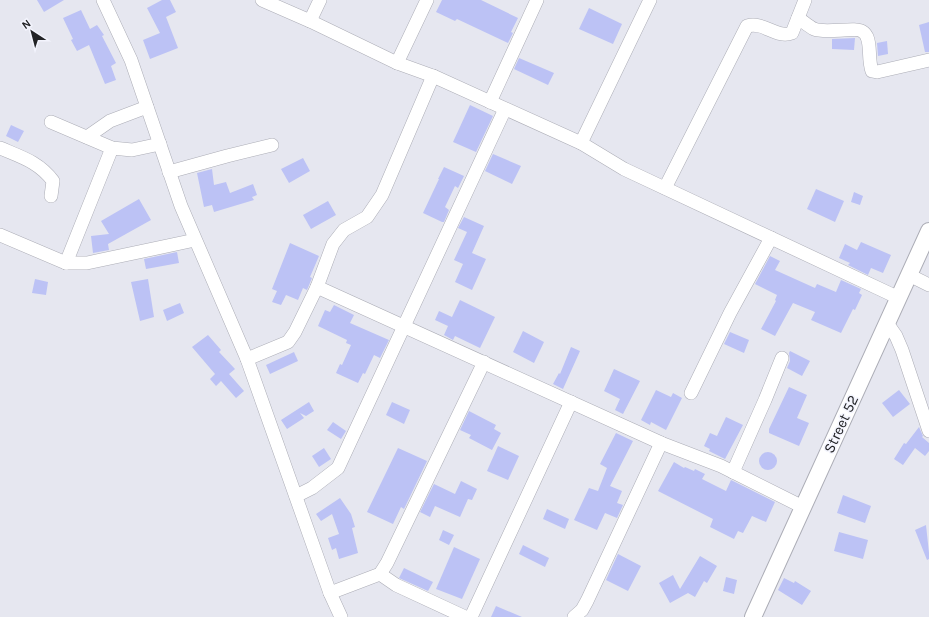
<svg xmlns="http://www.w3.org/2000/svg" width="929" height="617" font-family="Karla,sans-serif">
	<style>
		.building { fill: #bcc2f5 }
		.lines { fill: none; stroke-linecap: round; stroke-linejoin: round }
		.minor-casing { stroke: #acadb6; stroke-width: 14 }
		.tertiary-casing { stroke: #acadb6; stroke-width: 18 }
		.minor { stroke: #fff; stroke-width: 13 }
		.tertiary { stroke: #fff; stroke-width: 16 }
		.labels { text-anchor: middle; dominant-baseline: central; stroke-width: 3; stroke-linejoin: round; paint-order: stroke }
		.street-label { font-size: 15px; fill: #222326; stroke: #f3f4fd }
	</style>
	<rect width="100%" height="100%" fill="#e6e7f0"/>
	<g class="building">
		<polygon points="37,0 64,0 44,12"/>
		<polygon points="162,0 170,0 176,12 166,17 178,48 150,59 143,40 160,33 147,8"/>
		<polygon points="442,0 481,0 518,18 511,32 513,33 508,43 457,19 455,21 436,12"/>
		<polygon points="589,8 622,24 613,44 579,29"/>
		<polygon points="81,10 90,29 97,25 104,35 102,36 116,63 111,66 116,80 105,84 89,45 77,51 71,40 73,39 63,18"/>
		<polygon points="929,22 929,52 925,52 919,25"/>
		<polygon points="855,38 854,50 832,49 832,39"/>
		<polygon points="887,41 888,54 878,56 877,43"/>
		<polygon points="519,58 554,73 548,85 514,69"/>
		<polygon points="470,105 493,116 476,152 453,142"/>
		<polygon points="11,125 24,131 18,142 6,136"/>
		<polygon points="493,154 521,166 512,184 485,171"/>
		<polygon points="303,158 310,171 289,183 281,169"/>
		<polygon points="444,167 464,176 458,188 455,186 445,207 449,210 444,222 442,222 423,213 439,179 438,179"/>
		<polygon points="212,169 214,185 226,182 230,193 253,184 257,195 252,197 254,200 214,212 212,205 204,207 197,173"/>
		<polygon points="816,189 844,201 835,222 807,209"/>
		<polygon points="854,192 863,196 860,205 851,202"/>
		<polygon points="139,199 151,220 108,244 109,250 93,253 91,236 109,234 101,221"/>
		<polygon points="328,201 336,215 311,229 303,215"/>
		<polygon points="464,217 484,226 472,253 486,259 472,290 455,282 463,264 454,260 467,232 458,228"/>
		<polygon points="861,242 891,255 883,273 871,268 868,275 848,265 850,263 839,258 845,244 857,250"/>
		<polygon points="290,243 319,256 310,277 312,278 307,290 303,288 298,300 286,295 281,305 272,302 277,291 272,289"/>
		<polygon points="177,252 179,263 146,269 144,259"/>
		<polygon points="770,256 780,261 775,270 815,288 817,284 836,292 841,280 861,289 859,293 862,295 855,310 853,309 841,333 811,320 815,312 793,303 775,336 761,329 776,301 775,300 777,295 755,284"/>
		<polygon points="35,279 48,282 46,295 32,293"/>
		<polygon points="148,279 154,317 140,321 131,282"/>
		<polygon points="460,300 495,317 480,348 455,336 453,340 444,335 448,326 435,320 439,311 452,317"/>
		<polygon points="180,303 184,313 167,321 163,310"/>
		<polygon points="334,305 354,315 350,323 389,340 380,358 374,355 365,374 363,373 358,383 336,373 340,364 342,365 351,345 346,343 347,340 318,326 325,310 330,312"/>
		<polygon points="523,331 544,342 534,363 513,352"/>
		<polygon points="730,332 749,340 744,353 724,344"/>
		<polygon points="208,335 221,350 219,352 235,369 229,374 244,391 236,398 221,381 216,386 210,379 215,374 192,347"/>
		<polygon points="571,347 580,351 563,389 553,384 559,373 560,374"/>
		<polygon points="790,351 810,361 802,376 787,368 790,361 789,353"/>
		<polygon points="294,352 298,361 270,374 266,365"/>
		<polygon points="614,369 640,381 623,414 615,410 620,399 604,391"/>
		<polygon points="789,387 807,395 797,418 809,423 799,446 769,433 769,429"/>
		<polygon points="656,390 671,397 673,393 682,398 666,430 651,422 650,425 641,420"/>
		<polygon points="899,390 910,404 893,417 882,403"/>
		<polygon points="309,402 314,411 306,416 300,413 304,418 287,429 281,420"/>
		<polygon points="392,402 410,410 404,424 386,415"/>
		<polygon points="469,411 496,425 494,429 501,433 492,450 469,438 471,435 460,430"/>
		<polygon points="726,417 743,425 725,459 709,451 710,449 704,446 710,433 717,436"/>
		<polygon points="333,422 346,431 341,439 327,430"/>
		<polygon points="919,427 923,436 922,437 929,443 929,451 925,456 915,448 903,465 894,459 904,443 906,444"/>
		<polygon points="616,433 633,441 610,486 622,491 617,503 623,505 617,518 605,513 597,530 574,520 589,488 598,491 607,468 600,464"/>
		<polygon points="498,446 519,456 508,480 487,471"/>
		<polygon points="324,448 331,459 319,467 312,456"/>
		<polygon points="398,448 427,461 404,509 401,507 393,524 367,512"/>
		<circle cx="768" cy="461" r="9"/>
		<polygon points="674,462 684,468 685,467 694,471 695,469 705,474 702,479 726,491 731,480 775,502 766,522 752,516 743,533 738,531 734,539 710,527 713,519 658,491"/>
		<polygon points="461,481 477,489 472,500 468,499 460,517 435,506 430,517 420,512 434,484 455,494"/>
		<polygon points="843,495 871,506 865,523 837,513"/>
		<polygon points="340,498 351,514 355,527 352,528 358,553 339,559 336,548 332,550 328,538 339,534 332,514 321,521 316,514"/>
		<polygon points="547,509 569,519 565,529 543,519"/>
		<polygon points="926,525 929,553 929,559 927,560 915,530"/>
		<polygon points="443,530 454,535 449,545 439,540"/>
		<polygon points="839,532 868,540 863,559 834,551"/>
		<polygon points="523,545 549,558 545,567 519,554"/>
		<polygon points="454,547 480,559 462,599 436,589"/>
		<polygon points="618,554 641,566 628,591 606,580"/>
		<polygon points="700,556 717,566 707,583 704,581 695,597 688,593 670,603 659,583 673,575 680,589"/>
		<polygon points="404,568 433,582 428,591 399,578"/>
		<polygon points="726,577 737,580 734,594 723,591"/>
		<polygon points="784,578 794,583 795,581 811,591 802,605 778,590"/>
		<polygon points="496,606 522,617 491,617"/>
	</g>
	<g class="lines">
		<defs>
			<g id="minor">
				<polyline points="103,0 131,60 181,206 247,359 330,593 341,617"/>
				<polyline points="262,0 310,21 397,63 433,76 581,143 624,169 899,298"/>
				<path d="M798 18C803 21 808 26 814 29 826 34 857 26 863 32 865 33 866 35 867 37 871 46 868 60 872 71L877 72 929 60"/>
				<polyline points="310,21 320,0"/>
				<polyline points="397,63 427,0"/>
				<polyline points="490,102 537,0"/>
				<polyline points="51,122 112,148 132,150 160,144"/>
				<polyline points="87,137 110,121 147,107"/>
				<polyline points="581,143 650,0"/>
				<path d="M0 148C21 157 39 162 53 181L51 196"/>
				<polyline points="169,172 227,156 272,145"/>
				<path d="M665 188 747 26C764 21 776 39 792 33L805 0"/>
				<polyline points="0,235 66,263 87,263 195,240"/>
				<polyline points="66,263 112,148"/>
				<polyline points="909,275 929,285"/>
				<polyline points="317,287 661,443 721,466 803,507"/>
				<polyline points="887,323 896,336 902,350 929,431"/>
				<polyline points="247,359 288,342 295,332 317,287 333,244 344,230 367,217 382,195 433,76"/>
				<polyline points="691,393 730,313 771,238"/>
				<polyline points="733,472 765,400 782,358"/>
				<polyline points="296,496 312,488 338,468 505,109"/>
				<polyline points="380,574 396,585 465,617"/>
				<polyline points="330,593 380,574 387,563 484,362"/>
				<polyline points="471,617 571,402"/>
				<polyline points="574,617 582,610 587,601 661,443"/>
			</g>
			<polyline id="tertiary" points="753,617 929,231"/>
		</defs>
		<use href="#minor" class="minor-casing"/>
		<use href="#tertiary" class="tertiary-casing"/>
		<use href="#minor" class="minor"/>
		<use href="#tertiary" class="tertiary"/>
	</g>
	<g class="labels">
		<g class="street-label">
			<text transform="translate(841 424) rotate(-65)">Street 52</text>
		</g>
	</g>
	<g transform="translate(32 32) rotate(324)" stroke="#f3f4fd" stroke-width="3" paint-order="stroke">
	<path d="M0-3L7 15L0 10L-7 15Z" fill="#222326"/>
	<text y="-6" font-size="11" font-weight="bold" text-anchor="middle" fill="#222326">N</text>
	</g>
</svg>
